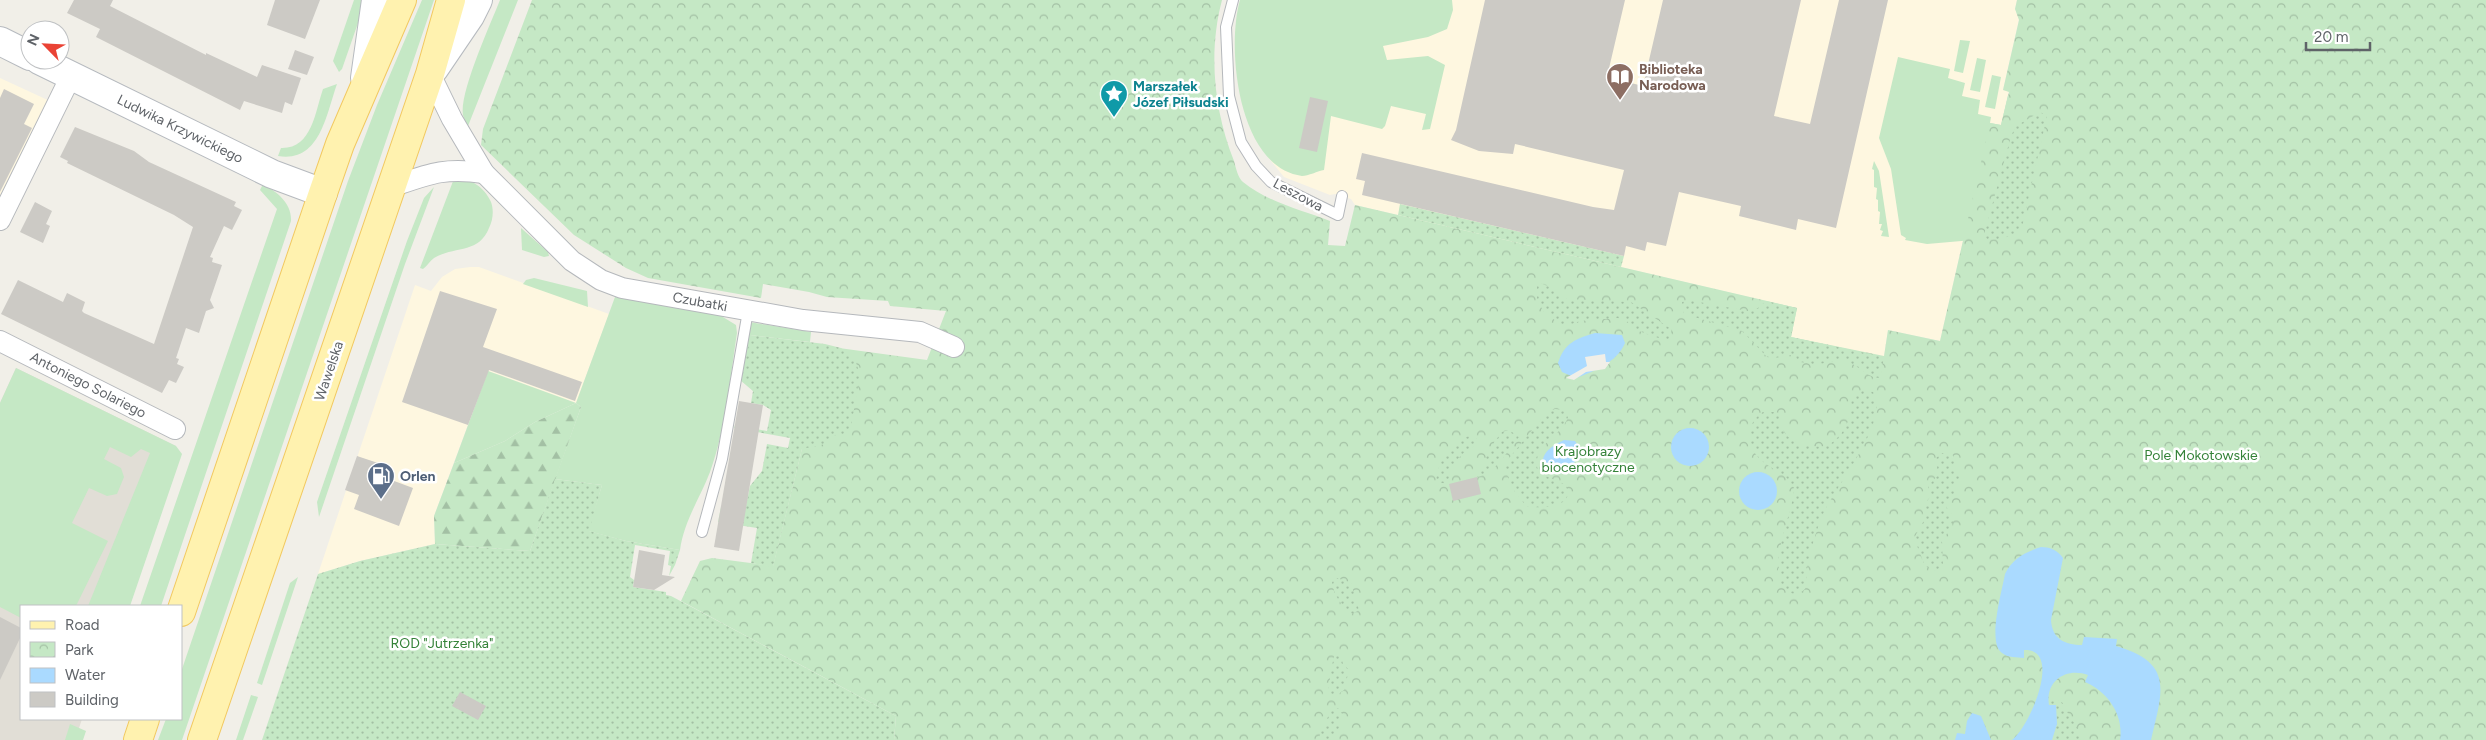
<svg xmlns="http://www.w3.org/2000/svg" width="2486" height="740" font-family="Figtree,sans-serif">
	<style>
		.commercial { fill: #fef7e0 }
		.education { fill: #e1ded6 }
		.grass { fill: #c5e8c5 }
		.forest { fill: url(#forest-firs) }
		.park { fill: url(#park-crowns) }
		.garden { fill: url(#garden-dots) }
		.water { fill: #aadaff }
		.pier { fill: #f1efe8 }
		.building { fill: #cccac5 }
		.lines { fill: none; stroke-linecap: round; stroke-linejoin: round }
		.lane-casing { stroke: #b5b8bc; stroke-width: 12 }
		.street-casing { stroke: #b5b8bc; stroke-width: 22 }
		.secondary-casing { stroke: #b6babf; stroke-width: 30 }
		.primary-casing { stroke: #f2c960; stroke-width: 30 }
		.lane { stroke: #fff; stroke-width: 10 }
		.street { stroke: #fff; stroke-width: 20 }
		.secondary { stroke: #fff; stroke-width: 28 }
		.primary { stroke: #fff2af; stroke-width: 28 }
		.labels { text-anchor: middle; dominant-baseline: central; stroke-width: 5; stroke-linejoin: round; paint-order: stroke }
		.education-label { font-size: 14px; font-weight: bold; fill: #785e54; stroke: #fff; text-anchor: start }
		.culture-label { font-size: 14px; font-weight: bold; fill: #0d838f; stroke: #fff; text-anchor: start }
		.street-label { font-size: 14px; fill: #5f6368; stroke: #fff }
		.park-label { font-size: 14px; fill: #348238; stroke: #fff }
		.service-label { font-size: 14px; font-weight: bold; fill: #4e5e75; stroke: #fff; text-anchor: start }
	</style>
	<defs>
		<pattern id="forest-firs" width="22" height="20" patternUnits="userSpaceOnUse" patternTransform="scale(1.25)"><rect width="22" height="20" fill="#c5e8c5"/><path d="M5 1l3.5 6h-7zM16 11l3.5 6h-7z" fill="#a3c0a4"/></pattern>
		<pattern id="park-crowns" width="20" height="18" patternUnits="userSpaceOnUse" patternTransform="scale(1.25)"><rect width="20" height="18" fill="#c5e8c5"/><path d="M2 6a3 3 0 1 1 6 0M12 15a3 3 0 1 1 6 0" fill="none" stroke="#a3c0a4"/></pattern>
		<pattern id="garden-dots" width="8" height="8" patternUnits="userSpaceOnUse" patternTransform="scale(1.25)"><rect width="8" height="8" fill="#c5e8c5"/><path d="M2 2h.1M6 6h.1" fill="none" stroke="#a3c0a4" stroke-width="1.8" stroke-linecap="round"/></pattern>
	</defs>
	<rect width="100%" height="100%" fill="#f1efe8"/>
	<g class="commercial">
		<polygon points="1244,0 2017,0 2015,9 2019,19 2003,90 2009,91 2001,125 1990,123 1940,341 1888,330 1884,357 1791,337 1796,308 1355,205 1351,199 1335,194 1330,195 1284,177 1267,156"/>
		<polygon points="0,78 52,102 0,206"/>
		<polygon points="470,267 479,267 609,314 576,403 488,371 434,516 435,544 360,561 318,574 415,285 431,291 442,277 455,269"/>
	</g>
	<polygon class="education" points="16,368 176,446 121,606 21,606 21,719 82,719 75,740 0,740 0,403"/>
	<g class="grass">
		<polygon points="354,0 366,0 342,69 339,72 333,61"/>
		<polygon points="422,0 434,0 182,740 158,740 166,719 181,719 181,672 348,181 377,105"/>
		<path d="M500 0H518L468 126C466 123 464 119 463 115 459 93 491 23 500 0Z"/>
		<path d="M1240 0H1452L1453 10 1447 29 1428 37 1383 46 1387 60 1428 56 1445 65 1430 129 1422 130 1426 114 1391 106 1385 126 1382 129 1331 116 1324 170C1318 171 1308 176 1302 176 1238 168 1226 48 1240 0Z"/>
		<polygon points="1960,40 1970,41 1963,73 1954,71"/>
		<polygon points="1898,57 1950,69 1948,78 1965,83 1962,96 1980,100 1978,114 1991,117 1990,123 2001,125 2008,95 2034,103 1973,240 1927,244 1905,240 1906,238 1901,235 1891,169 1879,138"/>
		<polygon points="1977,58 1986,60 1980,92 1970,90"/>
		<polygon points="1992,75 2001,77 1995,109 1985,107"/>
		<path d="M337 84C326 115 320 163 278 156L281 148C312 149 315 112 323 89Z"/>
		<polygon points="1874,161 1879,171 1889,237 1881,236 1883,231 1880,230 1882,224 1879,224 1880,212 1878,211 1878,200 1876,199 1877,188 1874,187 1874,170 1872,169"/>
		<path d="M455 176C471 180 484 186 491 202 494 210 493 220 489 228 479 254 454 246 434 258 430 261 427 266 423 269L420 268Z"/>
		<path d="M263 184C277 192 292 203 291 221L161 606H140L277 209 260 190Z"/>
		<polygon points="434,187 405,264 319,517 317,502 407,241 424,198"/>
		<polygon points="521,228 548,252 549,256 544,257 522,250"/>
		<polygon points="534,278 587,291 588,307 523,284 526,280"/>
		<path d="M615 297 718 314 736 325 737 333C730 378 726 428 710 472 700 498 684 521 680 550L626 541 588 531 602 485 555 479 581 407 576 403 535 422 505 441 454 463 488 371 576 403Z"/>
		<polygon points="749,322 811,332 810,342 750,335 753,391 740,380"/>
		<polygon points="16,368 176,446 182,454 130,606 88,606 150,453 141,449 131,457 110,447 104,459 121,468 124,477 117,494 107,496 89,488 72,523 108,541 76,606 21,606 21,618 0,607 0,403"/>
		<polygon points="298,577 262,685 257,683 290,583"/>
		<polygon points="251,695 258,697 243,740 236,740"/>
		<polygon points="70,724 86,731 83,740 65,740"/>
	</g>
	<polygon class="forest" points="576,403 581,407 530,551 435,544 434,516 454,463 505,441 535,422"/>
	<path class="park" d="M532 0H1222C1208 53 1214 111 1234 161 1236 168 1238 178 1243 182 1267 202 1302 210 1330 221L1328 245 1345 246 1355 205 1797 308 1791 337 1884 356 1888 330 1940 341 1990 123 2001 125 2009 92 2003 90 2019 20 2015 9 2017 0H2486V740H894L896 716 681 601 700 561 712 558 773 566 802 449 839 348 927 360 946 311 890 306 888 301 827 297 809 292 763 284 761 298 648 278 626 268 574 235 481 145 483 129Z"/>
	<g class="garden">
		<path d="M2040 112 2047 116 2022 227C2016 236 1998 241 1987 239L1984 235 2011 136 2016 126Z"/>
		<polygon points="1400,204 1624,256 1621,267 1398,215"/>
		<polygon points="1537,282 1553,288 1567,299 1631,302 1671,329 1672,338 1667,341 1639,331 1624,319 1617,318 1580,321 1566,326 1561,325 1543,311 1537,298"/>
		<path d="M1688 300 1748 311 1758 308 1766 301 1797 308 1791 337 1884 357 1880 378C1867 378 1858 364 1845 361 1834 359 1828 363 1818 364 1812 365 1804 362 1798 362L1796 357 1790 355 1775 358 1767 357 1742 331 1684 314 1682 302Z"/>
		<polygon points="750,335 825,344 841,348 854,357 860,374 850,433 835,435 825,444 802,449 773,567 751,563 757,528 718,522 721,507 745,510 750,486 762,471 767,444 788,448 790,438 734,428 735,425 767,431 771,410 763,405 751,403 753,391 743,376"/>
		<path d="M1864 390 1873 392C1892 418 1834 489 1823 514 1816 531 1810 551 1807 569 1806 576 1807 582 1805 589L1798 595C1755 588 1795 511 1794 488 1786 472 1773 471 1761 460 1746 447 1745 423 1763 412H1776L1780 414C1777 440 1806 449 1827 446 1845 435 1853 417 1851 396Z"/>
		<path d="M1555 409 1564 410 1568 417C1561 438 1528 446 1539 473L1566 485C1577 508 1540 509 1526 506L1510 485 1508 476 1501 468 1547 412Z"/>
		<path d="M1509 430 1519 437C1508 450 1495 474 1477 477L1485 462 1488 450 1502 432Z"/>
		<path d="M1474 436 1478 440C1475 448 1471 447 1466 451 1457 458 1447 472 1449 484L1436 482C1437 463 1452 435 1474 436Z"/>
		<polygon points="1942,453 1952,454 1956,462 1955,470 1964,476 1960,483 1952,486 1955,494 1946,507 1954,517 1952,526 1942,541 1943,566 1935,571 1925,566 1914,538 1926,517 1924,505 1930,497 1928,486 1938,475 1936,458"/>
		<polygon points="555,479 602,485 589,531 626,541 680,550 675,565 669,576 671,566 668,565 670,551 635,545 630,577 634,580 633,587 666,592 666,595 671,596 896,716 894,740 262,740 318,574 360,561 435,544 530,551"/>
		<path d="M1337 578 1351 583 1359 610 1352 614C1342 607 1333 594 1332 582Z"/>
		<path d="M1335 653 1341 656 1343 664 1349 670 1344 690 1337 695 1328 694C1330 679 1331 667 1335 653Z"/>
		<path d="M2048 696C2069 703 2061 704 2071 718 2076 726 2081 730 2082 740H2052L2057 724 2056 705H2049Z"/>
		<path d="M1339 708 1343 715 1335 740H1319C1320 729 1327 722 1330 711Z"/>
	</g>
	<g class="water">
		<path d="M1595 333 1622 335 1625 343C1617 362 1595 371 1576 378L1562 372 1558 363C1564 343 1577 338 1595 333Z"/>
		<circle cx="1690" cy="447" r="19"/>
		<path d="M1564 440 1575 441C1585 454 1572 469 1559 474L1545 471C1537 455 1551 446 1564 440Z"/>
		<circle cx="1758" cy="491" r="19"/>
		<path d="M2041 547C2049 547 2058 550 2063 558L2051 620C2052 639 2065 645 2082 645L2084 637 2117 639 2116 646C2175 663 2162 692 2151 740H2120C2124 715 2108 692 2085 682L2088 675C2066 667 2045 681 2049 705H2056L2057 724 2052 740H2012C2029 728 2064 648 2024 650V658C2017 657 2008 658 2002 653 1987 643 2002 591 2005 574 2012 559 2025 552 2041 547Z"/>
		<polygon points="1972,713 1981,716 1991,740 1955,740 1957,733 1965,734 1967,721"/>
	</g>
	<polygon class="pier" points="1605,354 1606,362 1610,362 1605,369 1586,372 1574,380 1566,378 1587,366 1585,357"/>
	<g class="building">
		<polygon points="74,0 113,0 110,6 206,55 206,53 257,77 262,65 301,78 292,105 285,102 282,113 244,101 240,110 96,37 100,29 67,13"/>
		<polygon points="275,0 320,0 305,39 267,25"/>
		<polygon points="1485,0 1625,0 1607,77 1643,86 1663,0 1801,0 1774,116 1810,124 1839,0 1888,0 1836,228 1798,219 1796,230 1739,216 1741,206 1679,192 1666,246 1647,242 1645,251 1626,246 1624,256 1362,195 1365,181 1356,179 1362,153 1593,207 1614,210 1624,170 1515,144 1513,154 1479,151 1451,140 1456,130"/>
		<polygon points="295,50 314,57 307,75 288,69"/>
		<polygon points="4,89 34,104 24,124 32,128 0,192 0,98"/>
		<polygon points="1310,97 1328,101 1317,152 1299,148"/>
		<polygon points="75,127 134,151 149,162 236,202 234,206 242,210 232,230 224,226 210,257 213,258 212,262 222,265 210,300 214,308 206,311 199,333 186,328 176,358 179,359 177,364 184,367 176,383 169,380 162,393 1,314 18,280 63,302 67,293 85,302 82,311 84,313 154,344 193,227 174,215 67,163 68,161 60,157"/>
		<polygon points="35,202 52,211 46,224 50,226 43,243 20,232"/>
		<polygon points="440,291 497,309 483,347 582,382 575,401 489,370 468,425 402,402"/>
		<polygon points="739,401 763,405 739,551 714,547"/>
		<polygon points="357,456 384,465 370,472 413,488 399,526 354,509 359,495 345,490"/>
		<polygon points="1477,477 1481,494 1453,501 1449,484"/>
		<polygon points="639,550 665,555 662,575 675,577 654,590 633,587"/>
		<polygon points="0,617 21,628 21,636 0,680"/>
		<polygon points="460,692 486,706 478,720 452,706"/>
	</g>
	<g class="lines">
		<defs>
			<g id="lane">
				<polyline points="1233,0 1226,27 1229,96 1241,142 1256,166 1271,182 1338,215 1342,196"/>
				<polyline points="702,532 722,459 748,311"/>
			</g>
			<g id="street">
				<polyline points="430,74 452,119 484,173 572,261 601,280 622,288 803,320 920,332 954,347"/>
				<path d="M391 187C429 174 444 167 484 173"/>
				<polyline points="0,220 71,76"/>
				<polyline points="0,341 175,429"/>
			</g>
			<g id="secondary">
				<polyline points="0,41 30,56"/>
				<polyline points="39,60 272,174 323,193"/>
				<polyline points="434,69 470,16 478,0"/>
				<polyline points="365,78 376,0"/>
			</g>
			<g id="primary">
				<polyline points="181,612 323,193 340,144 402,0"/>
				<polyline points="138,740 145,719"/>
				<polyline points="202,740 430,74 451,0"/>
			</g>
		</defs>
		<use href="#lane" class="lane-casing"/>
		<use href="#street" class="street-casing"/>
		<use href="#secondary" class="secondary-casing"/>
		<use href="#primary" class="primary-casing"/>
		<use href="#lane" class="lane"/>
		<use href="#street" class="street"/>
		<use href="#secondary" class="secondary"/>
		<use href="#primary" class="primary"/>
	</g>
	<defs>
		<symbol id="library-pin" viewBox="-11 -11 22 30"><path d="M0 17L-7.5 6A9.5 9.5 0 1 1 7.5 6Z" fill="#8d6e63" stroke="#fff"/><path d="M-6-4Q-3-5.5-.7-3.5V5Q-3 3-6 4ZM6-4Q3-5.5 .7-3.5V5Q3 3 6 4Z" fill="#fff"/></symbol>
		<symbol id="sight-pin" viewBox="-11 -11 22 30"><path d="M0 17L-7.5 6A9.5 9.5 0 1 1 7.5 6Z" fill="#0f9aa8" stroke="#fff"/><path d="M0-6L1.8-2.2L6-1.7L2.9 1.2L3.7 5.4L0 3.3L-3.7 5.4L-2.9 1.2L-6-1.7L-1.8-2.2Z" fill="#fff"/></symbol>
		<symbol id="fuel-pin" viewBox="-11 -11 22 30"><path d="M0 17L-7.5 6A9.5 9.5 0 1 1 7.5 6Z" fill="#5c6f8a" stroke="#fff"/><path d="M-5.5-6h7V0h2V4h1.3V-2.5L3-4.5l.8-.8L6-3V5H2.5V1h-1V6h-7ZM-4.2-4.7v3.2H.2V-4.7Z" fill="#fff"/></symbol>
	</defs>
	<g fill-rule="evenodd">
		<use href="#library-pin" x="1604" y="61" width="32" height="43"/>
		<use href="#sight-pin" x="1098" y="78" width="32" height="43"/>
		<use href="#fuel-pin" x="365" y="460" width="32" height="43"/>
	</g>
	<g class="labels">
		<g class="education-label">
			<text x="1639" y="69">Biblioteka<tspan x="1639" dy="16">Narodowa</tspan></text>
		</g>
		<g class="culture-label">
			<text x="1133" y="86">Marszałek<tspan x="1133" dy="16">Józef Piłsudski</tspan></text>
		</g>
		<g class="street-label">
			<text transform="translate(180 129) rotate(26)">Ludwika Krzywickiego</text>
			<text transform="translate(1298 195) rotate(28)">Leszowa</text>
			<text transform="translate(700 302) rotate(10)">Czubatki</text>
			<text transform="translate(329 371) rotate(-71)">Wawelska</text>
			<text transform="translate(88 385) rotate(27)">Antoniego Solariego</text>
		</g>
		<g class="park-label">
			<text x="1588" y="451">Krajobrazy<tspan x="1588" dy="16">biocenotyczne</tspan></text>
			<text x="2201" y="455">Pole Mokotowskie</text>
			<text x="442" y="643">ROD "Jutrzenka"</text>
		</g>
		<g class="service-label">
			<text x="400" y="476">Orlen</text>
		</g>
	</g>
	<rect x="20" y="605" width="162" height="115" fill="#ffffff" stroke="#bfc1c3"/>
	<rect x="30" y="621" width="25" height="8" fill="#fff2af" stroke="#bfc1c3"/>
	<text x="65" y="630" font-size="15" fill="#5f6368">Road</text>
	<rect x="30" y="642" width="25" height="15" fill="url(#park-crowns)" stroke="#bfc1c3"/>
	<text x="65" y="655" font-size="15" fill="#5f6368">Park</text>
	<rect x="30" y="668" width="25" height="15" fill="#aadaff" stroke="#bfc1c3"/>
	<text x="65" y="680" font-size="15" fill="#5f6368">Water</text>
	<rect x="30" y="692" width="25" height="15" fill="#cccac5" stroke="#bfc1c3"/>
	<text x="65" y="705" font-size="15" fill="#5f6368">Building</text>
	<g transform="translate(45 45) rotate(294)"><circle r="24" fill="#ffffff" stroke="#bfc1c3"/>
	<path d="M0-4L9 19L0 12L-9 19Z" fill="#ea4335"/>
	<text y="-8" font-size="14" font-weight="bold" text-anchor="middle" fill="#5f6368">N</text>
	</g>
	<path d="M2306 42v8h64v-8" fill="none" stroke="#5f6368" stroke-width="2.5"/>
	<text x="2314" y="42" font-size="15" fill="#5f6368" stroke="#ffffff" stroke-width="4" paint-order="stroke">20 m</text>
</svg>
